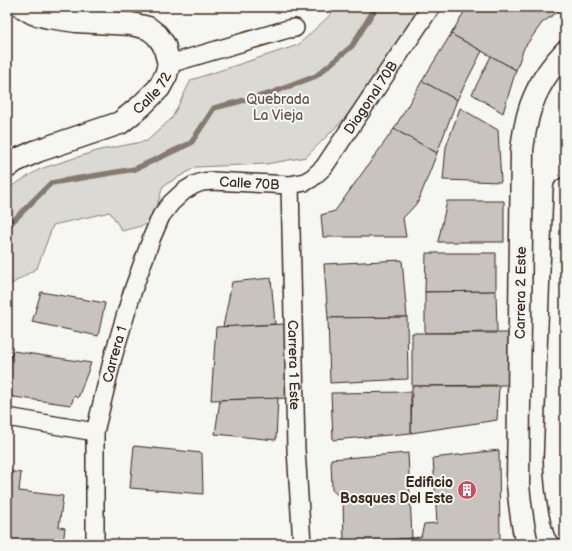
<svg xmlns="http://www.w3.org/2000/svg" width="572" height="551" font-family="'Balsamiq Sans',sans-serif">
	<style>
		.green { fill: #dad9d3; stroke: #8a8278 }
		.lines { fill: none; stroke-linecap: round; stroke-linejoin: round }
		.stream { stroke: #857a71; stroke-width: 5.5 }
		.building { fill: #c8c3be; stroke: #3b2a1e }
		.street-casing { stroke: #3b2a1e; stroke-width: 20 }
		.secondary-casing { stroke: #3b2a1e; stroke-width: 25 }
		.primary-casing { stroke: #3b2a1e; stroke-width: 25 }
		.street { stroke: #f6f6f2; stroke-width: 17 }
		.secondary { stroke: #f6f6f2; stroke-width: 22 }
		.primary { stroke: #f6f6f2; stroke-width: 22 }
		.labels { text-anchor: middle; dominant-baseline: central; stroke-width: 4; stroke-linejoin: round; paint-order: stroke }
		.street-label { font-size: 14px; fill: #3b2a1e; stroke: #f6f6f2 }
		.park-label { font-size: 14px; fill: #63564b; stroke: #f6f6f2 }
		.poi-label { font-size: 14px; font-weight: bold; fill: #3b2a1e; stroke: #f6f6f2; text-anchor: end }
	</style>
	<rect width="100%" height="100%" fill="#f6f6f2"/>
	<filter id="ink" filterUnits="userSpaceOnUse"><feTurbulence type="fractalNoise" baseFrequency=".025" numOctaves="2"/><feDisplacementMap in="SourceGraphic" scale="8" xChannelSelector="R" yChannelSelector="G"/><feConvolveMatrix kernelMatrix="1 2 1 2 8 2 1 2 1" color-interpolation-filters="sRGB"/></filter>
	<g filter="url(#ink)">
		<polygon class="green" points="335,7 421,7 367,89 344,119 306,157 266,164 196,167 163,186 152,223 122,231 110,212 53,225 37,268 7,287 7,189 40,169 100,150 147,141 172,118 191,80 298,45 329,16"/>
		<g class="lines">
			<polyline class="stream" points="7,227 51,183 135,169 191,143 214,108 269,94 316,76 352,46 376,7"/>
		</g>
		<g class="building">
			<polygon points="467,7 564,7 542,23 524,48 516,70 451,34"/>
			<polygon points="451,34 482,51 457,100 422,81"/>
			<polygon points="491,56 516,70 503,113 472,94"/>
			<polygon points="422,81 457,100 437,153 394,129"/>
			<polygon points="460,108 498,130 501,182 443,180 446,147"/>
			<polygon points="394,129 437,153 418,202 403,218 406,237 323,237 321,215 335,211"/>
			<polygon points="447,201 504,201 504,242 438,242"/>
			<polygon points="426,253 496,253 496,291 425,292"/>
			<polygon points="402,260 407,317 328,318 324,264"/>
			<polygon points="271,278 275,324 223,327 232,282"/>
			<polygon points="496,291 497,332 425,333 425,292"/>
			<polygon points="41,292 105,303 98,336 32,322"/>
			<polygon points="407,317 408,379 330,383 328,318"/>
			<polygon points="285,324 290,398 211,400 216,327"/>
			<polygon points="412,333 508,333 508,385 412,386"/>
			<polygon points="13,351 91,363 78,398 74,396 71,405 7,396 7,369"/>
			<polygon points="412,386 499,386 497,420 411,433"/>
			<polygon points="411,392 411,433 333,440 331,393"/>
			<polygon points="278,398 276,440 215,434 220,400"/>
			<polygon points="134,446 202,453 203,494 130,488"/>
			<polygon points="499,450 500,544 412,544 412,538 421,537 424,524 437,523 433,458"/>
			<polygon points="408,453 412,538 344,544 343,499 332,490 331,459"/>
			<polygon points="7,471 21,473 19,491 63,496 59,527 65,528 63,544 7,544"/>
			<polygon points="412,538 412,544 348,544"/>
		</g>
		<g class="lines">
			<defs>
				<g id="street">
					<polyline points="169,64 288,29 295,28"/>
					<path id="s1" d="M290 185 296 449 302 544"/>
					<polyline points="7,417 95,432"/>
					<path id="s2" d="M95 544V432L113 357 133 290 152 237 161 216 171 203 184 191 194 185 202 182 213 181 290 185 305 182 312 178 324 167 328 161 431 7"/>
				</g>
				<g id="secondary">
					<path id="s3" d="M7 167 15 161 37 151 120 123 141 106 159 88 166 75 169 64 164 45 157 35 148 28 131 24 76 21 49 17 33 13 23 7"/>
				</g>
				<g id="primary">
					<path d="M565 189 555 462C556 485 558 507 565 529"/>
					<path id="s4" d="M527 544C522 524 520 505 518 485L522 150C523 142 524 133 526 125 531 97 546 72 565 52"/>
				</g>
			</defs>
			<use href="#street" class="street-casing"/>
			<use href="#secondary" class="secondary-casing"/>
			<use href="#primary" class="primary-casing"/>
			<use href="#street" class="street"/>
			<use href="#secondary" class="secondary"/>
			<use href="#primary" class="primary"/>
		</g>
	</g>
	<defs>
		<symbol id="building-disc" viewBox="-11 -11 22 22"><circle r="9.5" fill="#d1495b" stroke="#f6f6f2"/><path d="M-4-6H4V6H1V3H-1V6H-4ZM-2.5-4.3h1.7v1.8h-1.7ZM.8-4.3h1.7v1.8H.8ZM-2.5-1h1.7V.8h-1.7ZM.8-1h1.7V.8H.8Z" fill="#fff"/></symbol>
	</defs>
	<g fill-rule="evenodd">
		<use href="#building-disc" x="456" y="479" width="22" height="22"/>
	</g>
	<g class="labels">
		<g class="street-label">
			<text stroke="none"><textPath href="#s3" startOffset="166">Calle 72</textPath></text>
			<text stroke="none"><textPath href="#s2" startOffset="604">Diagonal 70B</textPath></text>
			<text stroke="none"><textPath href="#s2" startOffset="440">Calle 70B</textPath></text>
			<text stroke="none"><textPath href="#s4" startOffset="252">Carrera 2 Este</textPath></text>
			<text stroke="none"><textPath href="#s2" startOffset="192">Carrera 1</textPath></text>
			<text stroke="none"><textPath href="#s1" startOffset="180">Carrera 1 Este</textPath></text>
		</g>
		<g class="park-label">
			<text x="278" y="99">Quebrada<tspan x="278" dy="16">La Vieja</tspan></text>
		</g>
		<g class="poi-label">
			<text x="453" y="482">Edificio<tspan x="453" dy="16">Bosques Del Este</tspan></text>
		</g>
	</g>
	<rect width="572" height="551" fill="none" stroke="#f6f6f2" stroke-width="24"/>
	<rect x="12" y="12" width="548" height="527" fill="none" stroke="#3b2a1e" stroke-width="1.5" filter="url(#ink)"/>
</svg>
